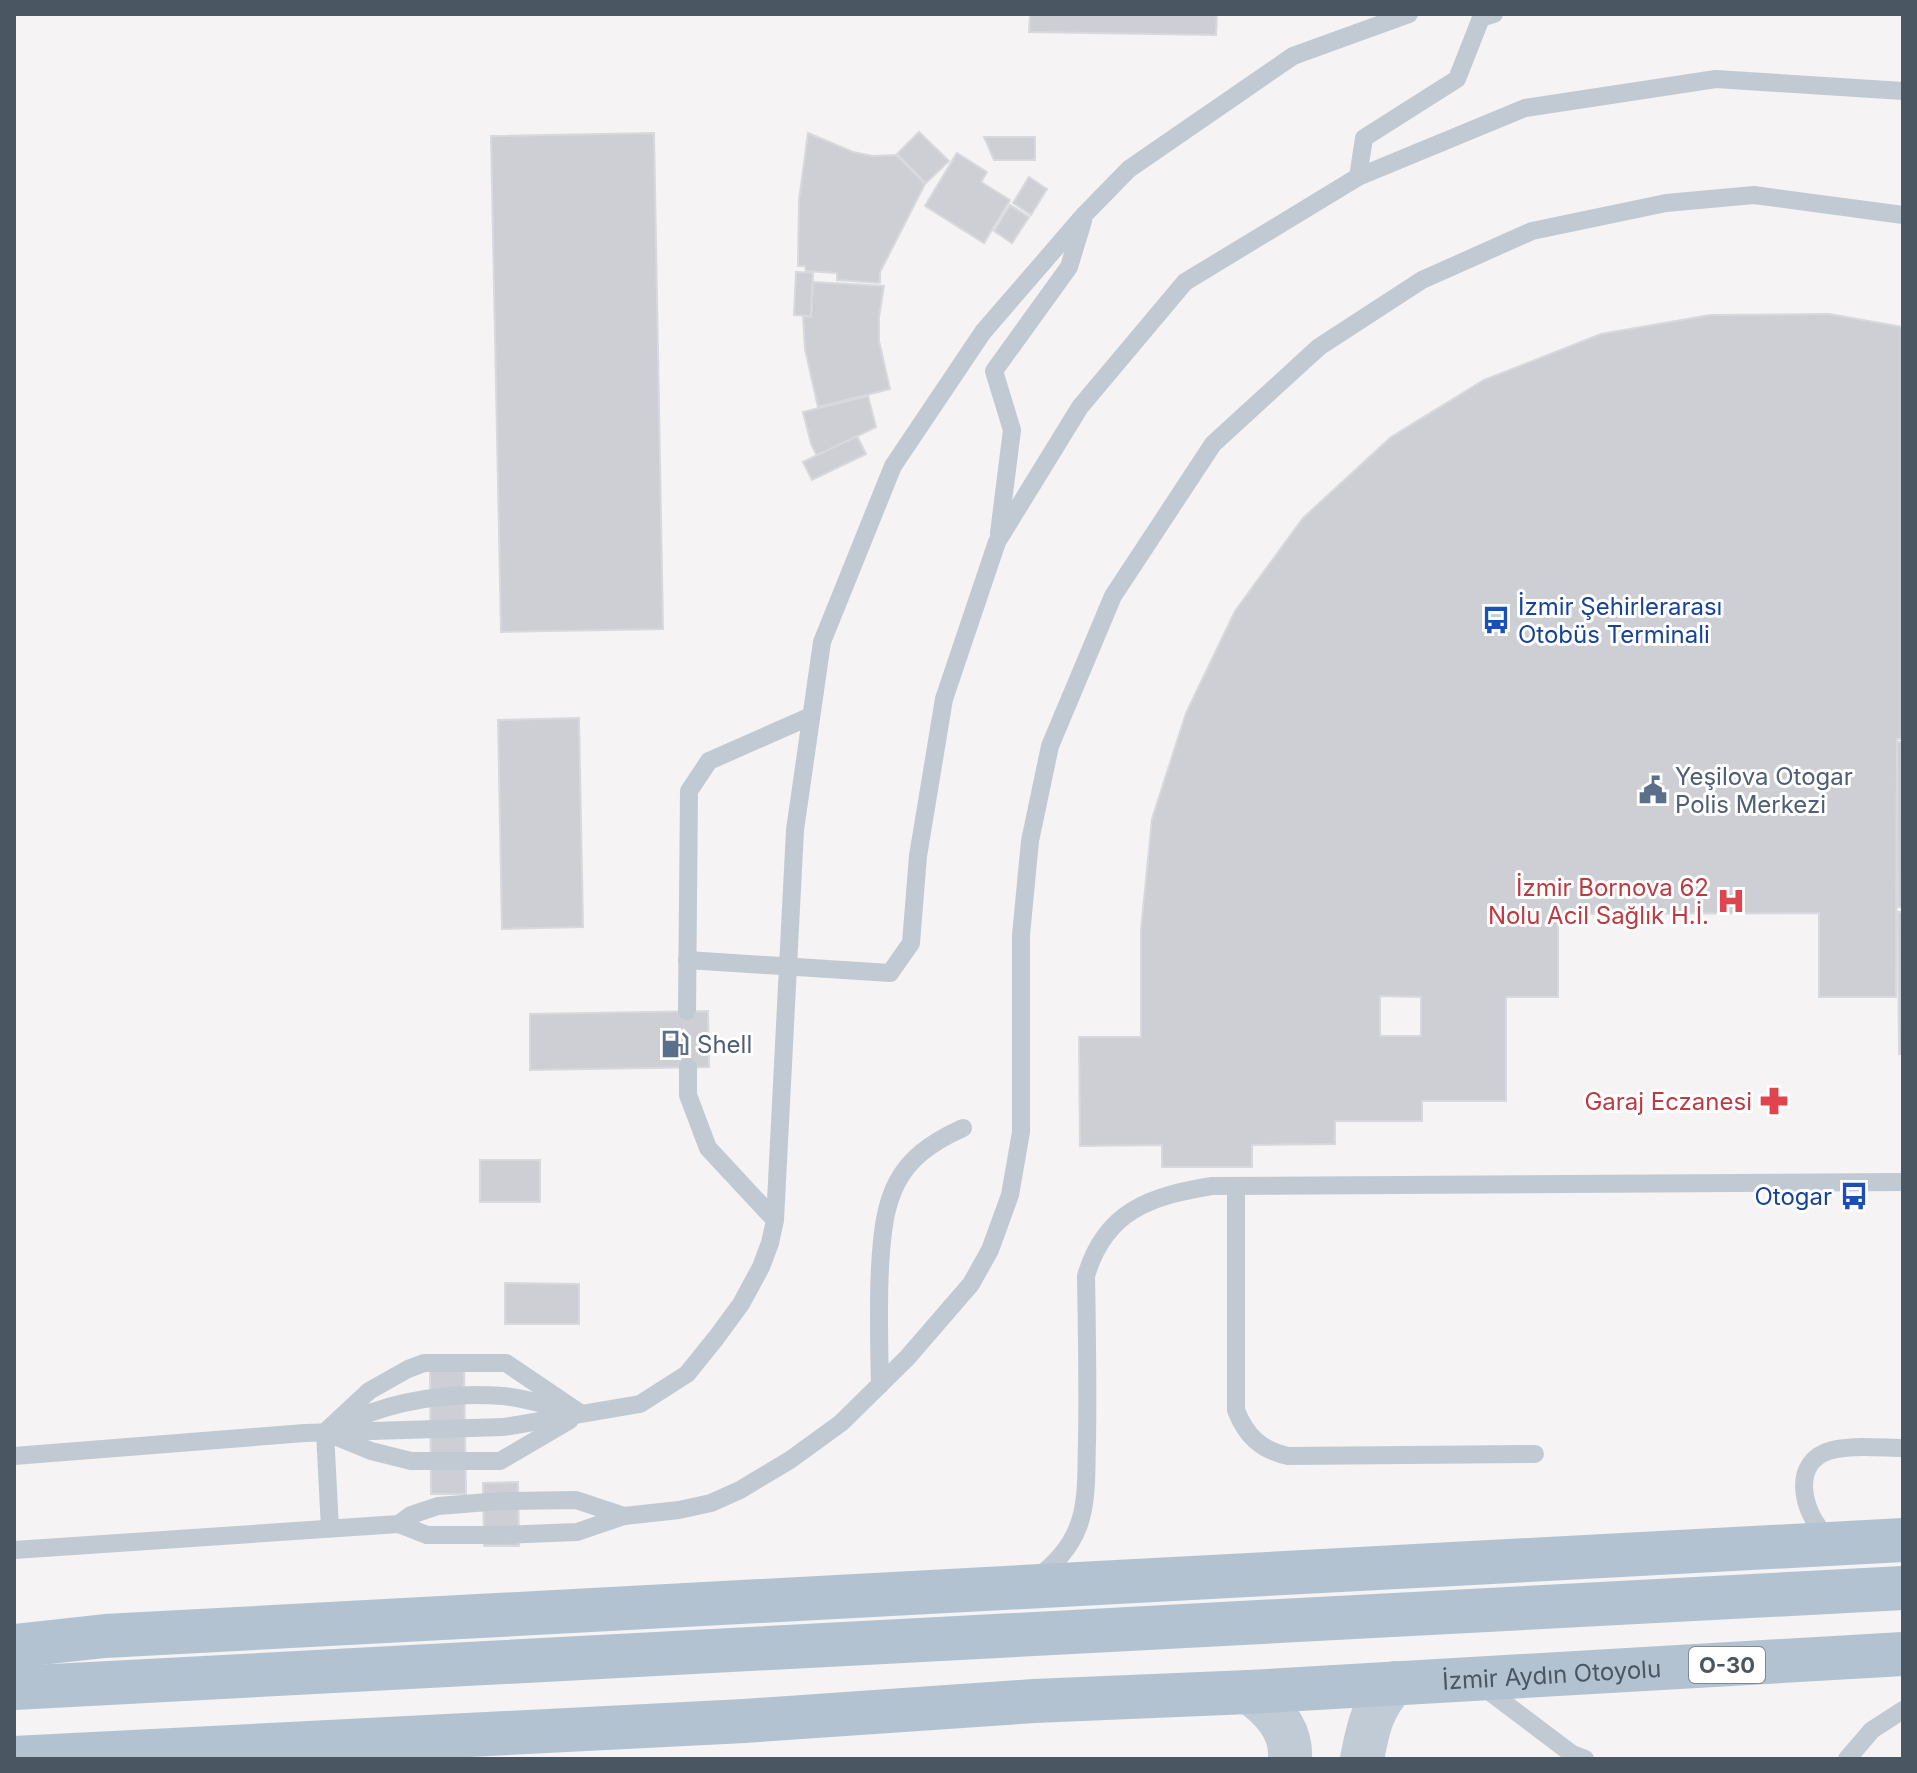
<svg xmlns="http://www.w3.org/2000/svg" width="1917" height="1773" font-family="Inter,sans-serif">
	<style>
		.building { fill: #cdcfd5; stroke: #d7d9de; stroke-width: 2; fill-rule: evenodd }
		.lines { fill: none; stroke-linecap: round; stroke-linejoin: round }
		.service { stroke: #c1cad2; stroke-width: 18 }
		.secondary { stroke: #c1cbd6; stroke-width: 44 }
		.primary { stroke: #b3c2d1; stroke-width: 44 }
		.labels { text-anchor: middle; dominant-baseline: central; stroke-width: 6; stroke-linejoin: round; paint-order: stroke }
		.shield { fill: #fff; stroke: #808990; stroke-width: 2 }
		.shield-label { font-size: 22px; font-weight: bold; fill: #4a5661 }
		.transit-label { font-size: 24px; fill: #164399; stroke: #fff; text-anchor: start }
		.service-label { font-size: 24px; fill: #4e5e75; stroke: #fff; text-anchor: start }
		.health-label { font-size: 24px; fill: #be3a42; stroke: #fff; text-anchor: end }
		.street-label { font-size: 24px; fill: #4a5661; stroke: #fff }
	</style>
	<rect width="100%" height="100%" fill="#f5f3f3"/>
	<g class="building">
		<polygon points="1030,14 1217,14 1216,35 1029,32"/>
		<polygon points="919,132 949,161 926,183 897,154"/>
		<polygon points="654,133 663,629 501,632 491,136"/>
		<polygon points="808,133 853,152 873,156 896,155 925,184 880,272 880,283 837,280 837,273 806,271 805,266 798,266 799,200"/>
		<polygon points="984,137 1035,137 1035,160 994,160"/>
		<polygon points="957,153 987,172 981,182 1010,200 984,243 925,206"/>
		<polygon points="1029,177 1047,189 1031,215 1013,203"/>
		<polygon points="1010,205 1029,217 1012,243 994,231"/>
		<polygon points="796,272 813,273 811,316 794,315"/>
		<polygon points="813,282 884,286 879,317 879,341 890,389 818,407 805,349 803,316 811,317"/>
		<path d="M1829 314 1903 327V739H1897L1896 997H1819V913L1558 914V997H1506V1101H1422V1121H1335V1144L1252 1145V1167H1162V1145L1080 1146 1079 1037H1141V929L1152 819 1186 713 1235 611 1303 518 1391 437 1484 380 1601 334 1710 315ZM1380 996 1421 997V1036H1380Z"/>
		<polygon points="868,396 876,427 817,456 811,444 803,412"/>
		<polygon points="857,436 866,454 812,480 803,462"/>
		<polygon points="579,718 583,927 502,929 498,720"/>
		<polygon points="1897,742 1903,742 1903,907 1898,907"/>
		<polygon points="1898,912 1903,912 1903,1054 1899,1054"/>
		<polygon points="708,1011 709,1067 530,1070 530,1014"/>
		<rect x="480" y="1160" width="60" height="42"/>
		<polygon points="505,1283 579,1284 579,1324 505,1324"/>
		<polygon points="430,1367 464,1367 466,1494 431,1494"/>
		<polygon points="518,1482 519,1546 484,1546 483,1483"/>
	</g>
	<g class="lines">
		<g class="service">
			<polyline points="1358,177 1364,138 1457,79 1481,18 1494,14"/>
			<polyline points="999,533 1012,430 994,371 1069,267 1083,221"/>
			<polyline points="687,960 890,973 911,943 918,856 944,699 997,542 1080,407 1185,282 1358,177 1525,108 1716,79 1903,91"/>
			<polyline points="687,1011 689,791 709,761 811,716"/>
			<polyline points="688,1067 688,1095 708,1148 775,1220"/>
			<path d="M1236 1186V1410C1246 1436 1261 1450 1288 1456L1535 1454"/>
			<path d="M880 1385C879 1345 878 1306 880 1267 884 1197 893 1159 963 1128"/>
			<path d="M339 1426C390 1401 446 1392 503 1396 526 1398 549 1406 571 1411"/>
			<polyline points="332,1435 371,1451 411,1461 500,1461 570,1420"/>
			<polyline points="14,1456 305,1433 504,1427 640,1404 687,1374 716,1338 741,1304 761,1267 770,1243 775,1220 795,830 822,642 893,466 983,332 1085,214 1129,169 1293,56 1409,14"/>
			<polyline points="399,1524 427,1535 501,1535 577,1532 624,1516"/>
			<polyline points="330,1528 325,1432 369,1391 408,1369 424,1363 506,1363 580,1413"/>
			<path d="M1829 1538C1805 1519 1789 1467 1826 1452 1845 1444 1882 1448 1903 1448"/>
			<polyline points="14,1550 399,1524 411,1515 438,1506 501,1501 576,1500 624,1516 679,1510 711,1503 740,1490 790,1460 841,1423 907,1358 971,1284 990,1250 1010,1195 1021,1132 1021,935 1030,841 1050,746 1113,596 1213,444 1319,347 1422,280 1532,231 1666,203 1754,195 1903,215"/>
			<path d="M1035 1579C1053 1566 1070 1548 1078 1527 1088 1502 1086 1469 1087 1442 1088 1387 1087 1332 1086 1276 1105 1211 1150 1196 1212 1186L1903 1182"/>
			<polyline points="1482,1686 1572,1754 1585,1759"/>
			<polyline points="1847,1759 1872,1730 1903,1710"/>
		</g>
		<g class="secondary">
			<path d="M1249 1692C1272 1708 1292 1729 1290 1759"/>
			<path d="M1362 1759C1368 1728 1372 1706 1395 1683"/>
		</g>
		<g class="primary">
			<polyline points="14,1646 105,1636 1903,1540"/>
			<polyline points="14,1688 1903,1588"/>
			<path id="s1" d="M14 1758 744 1721 1034 1701 1249 1692 1903 1654"/>
		</g>
	</g>
	<defs>
		<symbol id="bus-bare" viewBox="-9 -9 18 18"><path d="M-5-6H5V4H4V6H2V4H-2V6H-4V4H-5ZM-3.5-4V0h7V-4ZM-3.5 1.2v1.5H-2V1.2ZM2 1.2v1.5H3.5V1.2Z" fill="#1a4fb4" stroke="#fff" stroke-width="2.5" paint-order="stroke"/></symbol>
		<symbol id="civic-bare" viewBox="-9 -9 18 18"><path d="M-.6-6.5H3V-4.5H.6V-3L4-1V1h2V6H-6V1h2V-1L-.6-3ZM-1.2 2.5V6h2.4V2.5Z" fill="#5c6f8a" stroke="#fff" stroke-width="2.5" paint-order="stroke"/></symbol>
		<symbol id="hospital-bare" viewBox="-9 -9 18 18"><path d="M-5-5h3v3.5h4V-5h3V5h-3V1.5h-4V5h-3Z" fill="#e0444e" stroke="#fff" stroke-width="2.5" paint-order="stroke"/></symbol>
		<symbol id="fuel-bare" viewBox="-9 -9 18 18"><path d="M-5.5-6h7V0h2V4h1.3V-2.5L3-4.5l.8-.8L6-3V5H2.5V1h-1V6h-7ZM-4.2-4.7v3.2H.2V-4.7Z" fill="#5c6f8a" stroke="#fff" stroke-width="2.5" paint-order="stroke"/></symbol>
		<symbol id="pharmacy-bare" viewBox="-9 -9 18 18"><path d="M-2-6h4v4h4v4h-4v4h-4v-4h-4v-4h4Z" fill="#e0444e" stroke="#fff" stroke-width="2.5" paint-order="stroke"/></symbol>
	</defs>
	<g fill-rule="evenodd">
		<use href="#bus-bare" x="1476" y="600" width="40" height="40"/>
		<use href="#civic-bare" x="1633" y="770" width="40" height="40"/>
		<use href="#hospital-bare" x="1711" y="881" width="40" height="40"/>
		<use href="#fuel-bare" x="655" y="1024" width="40" height="40"/>
		<use href="#pharmacy-bare" x="1754" y="1081" width="40" height="40"/>
		<use href="#bus-bare" x="1834" y="1176" width="40" height="40"/>
	</g>
	<g class="labels">
		<rect class="shield" x="1689" y="1647" width="76" height="36" rx="6"/>
		<g class="shield-label">
			<text x="1727" y="1665">O-30</text>
		</g>
		<g class="transit-label">
			<text x="1518" y="606">İzmir Şehirlerarası<tspan x="1518" dy="28">Otobüs Terminali</tspan></text>
			<text x="1832" y="1196" text-anchor="end">Otogar</text>
		</g>
		<g class="service-label">
			<text x="1675" y="776">Yeşilova Otogar<tspan x="1675" dy="28">Polis Merkezi</tspan></text>
			<text x="697" y="1044">Shell</text>
		</g>
		<g class="health-label">
			<text x="1709" y="887">İzmir Bornova 62<tspan x="1709" dy="28">Nolu Acil Sağlık H.İ.</tspan></text>
			<text x="1752" y="1101">Garaj Eczanesi</text>
		</g>
		<g class="street-label">
			<text stroke="none"><textPath href="#s1" startOffset="1540">İzmir Aydın Otoyolu</textPath></text>
		</g>
	</g>
	<rect width="1917" height="1773" fill="none" stroke="#4a5661" stroke-width="32"/>
</svg>
